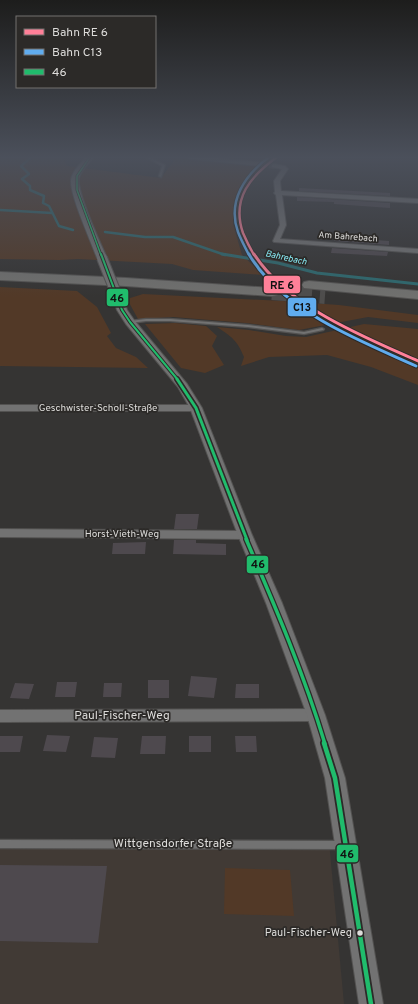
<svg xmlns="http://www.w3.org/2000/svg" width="418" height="1004" font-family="Overpass,sans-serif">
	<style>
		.built { fill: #413a35 }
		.green { fill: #523927 }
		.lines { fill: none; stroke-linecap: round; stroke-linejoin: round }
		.stream-far1 { stroke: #2e696e; stroke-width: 2.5 }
		.stream { stroke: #2e696e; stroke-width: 3 }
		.building { fill: #4e494e }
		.minor-tunnel { stroke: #4e4d4c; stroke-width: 6; stroke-dasharray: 6 3; stroke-linecap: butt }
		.motorway-tunnel { stroke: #4e4d4c; stroke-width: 16; stroke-dasharray: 16 8; stroke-linecap: butt }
		.service-casing { stroke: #535251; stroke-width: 2.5 }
		.minor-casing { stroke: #535251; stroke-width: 2 }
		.tertiary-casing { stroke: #535251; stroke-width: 2 }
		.motorway-casing { stroke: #535251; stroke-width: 2 }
		.service { fill: #727272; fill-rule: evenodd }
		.minor { fill: #727272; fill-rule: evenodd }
		.tertiary { fill: #727272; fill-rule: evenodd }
		.motorway { fill: #70706e; fill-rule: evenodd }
		.tertiary-bridge-casing { stroke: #535251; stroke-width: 12; stroke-linecap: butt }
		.tertiary-bridge { stroke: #727272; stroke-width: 10 }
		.bus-1-far4-casing { stroke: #2c2a28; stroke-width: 3 }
		.bus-1-far3-casing { stroke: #2c2a28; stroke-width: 4 }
		.bus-1-far2-casing { stroke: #2c2a28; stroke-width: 6 }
		.bus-1-far1-casing { stroke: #2c2a28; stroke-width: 6 }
		.bus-1-casing { stroke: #2c2a28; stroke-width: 8 }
		.bus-1-far4 { stroke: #20bc6c; stroke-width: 1.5 }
		.bus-1-far3 { stroke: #20bc6c; stroke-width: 2 }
		.bus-1-far2 { stroke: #20bc6c; stroke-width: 3 }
		.bus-1-far1 { stroke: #20bc6c; stroke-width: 3.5 }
		.bus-1 { stroke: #20bc6c; stroke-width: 4.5 }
		.rail-1-far1-casing { stroke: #2c2a28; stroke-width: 4 }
		.rail-1-casing { stroke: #2c2a28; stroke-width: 5 }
		.rail-2-far1-casing { stroke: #2c2a28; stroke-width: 4 }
		.rail-2-casing { stroke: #2c2a28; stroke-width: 5 }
		.rail-1-far1 { stroke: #ff8098; stroke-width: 2.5 }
		.rail-1 { stroke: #ff8098; stroke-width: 3 }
		.rail-2-far1 { stroke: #60acee; stroke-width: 2.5 }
		.rail-2 { stroke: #60acee; stroke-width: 3 }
		.bus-dot { fill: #dddcda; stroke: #2c2a28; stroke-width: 1.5 }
		.labels { text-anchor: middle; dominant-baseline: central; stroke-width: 3.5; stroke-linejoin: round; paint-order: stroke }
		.far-street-label { font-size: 9px; fill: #dddcda; stroke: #2c2a28 }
		.far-water-label { font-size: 9px; font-style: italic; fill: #89eef8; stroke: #2c2a28 }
		.street-label { font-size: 10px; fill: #dddcda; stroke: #2c2a28 }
		.near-bus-label { font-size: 11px; fill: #dddcda; stroke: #2c2a28; text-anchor: end }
		.near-street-label { font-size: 12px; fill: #dddcda; stroke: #2c2a28 }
		.line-badge { stroke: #2c2a28; stroke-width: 1.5 }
		.pale-badge-label { font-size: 11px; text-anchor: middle; font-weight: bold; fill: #111 }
	</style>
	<rect width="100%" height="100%" fill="#353433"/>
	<polygon class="built" points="0,839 329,841 344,1004 0,1004"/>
	<g class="green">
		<polygon points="0,157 63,157 67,166 161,178 177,157 259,167 240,188 233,212 233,224 242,255 263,275 193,270 172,264 78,259 59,260 0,259"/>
		<polygon points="0,287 77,291 97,307 111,333 107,336 116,348 136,357 148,368 0,366"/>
		<polygon points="143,294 283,301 339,305 418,315 418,323 368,317 299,330 246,323 173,317 138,319 127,299"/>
		<polygon points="175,323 206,326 217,336 212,346 224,365 205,373 181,368 145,324"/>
		<path d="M364 324 418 329V385L371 367 327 355 269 357 241 366 244 357C237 340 232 337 217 327L249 330 286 336 306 337Z"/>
		<polygon points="225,868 290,870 294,916 224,914"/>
	</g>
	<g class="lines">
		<g class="stream-far1">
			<polyline points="27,157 30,158 21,166 29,174 22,179 30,186 30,190 44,196 43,203 49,206 59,226 73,230"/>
			<polyline points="0,210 52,213"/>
			<polyline points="105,232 145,237 173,237 225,255"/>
		</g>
		<polyline class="stream" points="222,254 278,263 317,273 418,284"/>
	</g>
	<g class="building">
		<polygon points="299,188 390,193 390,196 299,191"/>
		<polygon points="297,197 390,203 390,208 334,204 334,202 297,201"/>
		<polygon points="335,237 389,241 389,245 334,241"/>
		<polygon points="332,248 388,252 387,256 331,253"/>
		<polygon points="176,514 199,514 197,529 174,529"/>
		<polygon points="174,540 196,540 196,543 226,544 226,555 173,554"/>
		<polygon points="146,542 145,554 112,554 113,543"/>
		<polygon points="191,676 217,678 214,698 188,696"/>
		<rect x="148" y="680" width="21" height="18"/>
		<polygon points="57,682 77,682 75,697 55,697"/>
		<polygon points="15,683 34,684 29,699 10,698"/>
		<polygon points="104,683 122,683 121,697 103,697"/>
		<polygon points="236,684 259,684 259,698 235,698"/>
		<polygon points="47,735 70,736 66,752 43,751"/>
		<polygon points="0,736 23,736 20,752 0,752"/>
		<polygon points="142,736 166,736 165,754 140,754"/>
		<rect x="189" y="736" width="22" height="16"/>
		<polygon points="235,736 256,736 257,752 236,752"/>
		<polygon points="94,737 118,738 115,758 91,757"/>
		<polygon points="0,865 107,866 98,943 0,941"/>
	</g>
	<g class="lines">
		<polyline class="minor-tunnel" points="260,164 274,166"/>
		<polyline class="motorway-tunnel" points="272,292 325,296"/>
		<defs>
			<g id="service">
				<polygon points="146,157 148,157 165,165 161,177 159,176 162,166"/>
				<polygon points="146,319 170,319 248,325 304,332 322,328 324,329 323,330 304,334 248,327 170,321 146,321 130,323 128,322 130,321"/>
				<polygon points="0,840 341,841 344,842 345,845 344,848 341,849 0,848"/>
			</g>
			<g id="minor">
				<polygon points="187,157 203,157 260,162 263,164 260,166 190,159"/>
				<polygon points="274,164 285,166 288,169 280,181 281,191 418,199 418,203 282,195 286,225 280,239 418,249 418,253 274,242 273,241 280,225 276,195 274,193 275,192 274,181 282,169 272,167 272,165"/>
				<polygon points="0,405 196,405 201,408 196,411 0,411"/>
				<polygon points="0,529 245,531 249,532 251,535 249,538 245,539 0,537"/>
				<polygon points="316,709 321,711 323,715 321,719 316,721 0,722 0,710"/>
			</g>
			<g id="tertiary">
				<path d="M87 157H94C89 163 81 170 79 178 76 192 100 242 107 258L102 261 97 258C91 241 70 196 71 180 72 171 81 163 87 157Z"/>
				<polygon points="118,295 123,298 127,310 134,320 187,384 202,408 252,535 282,603 325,715 345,778 383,1004 359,1004 325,778 307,715 266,603 238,535 190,408 178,387 126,324 117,310 113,298"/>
			</g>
			<g id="motorway">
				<polygon points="0,272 126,278 272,288 277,289 279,292 277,295 272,296 126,286 0,280"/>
				<polygon points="309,281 418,291 418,299 304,288 302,285 304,282"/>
			</g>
		</defs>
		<use href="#service" class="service-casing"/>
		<use href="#minor" class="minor-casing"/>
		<use href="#tertiary" class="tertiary-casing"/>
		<use href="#motorway" class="motorway-casing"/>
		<use href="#service" class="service"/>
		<use href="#minor" class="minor"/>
		<use href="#tertiary" class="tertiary"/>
		<use href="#motorway" class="motorway"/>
		<defs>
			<polyline id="tertiary-bridge" points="102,258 118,298"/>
		</defs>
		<use href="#tertiary-bridge" class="tertiary-bridge-casing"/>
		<use href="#tertiary-bridge" class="tertiary-bridge"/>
		<defs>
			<polyline id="bus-1-far4" points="90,157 77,176 77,190 101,255"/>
			<polyline id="bus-1-far3" points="101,254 122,310 130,322 178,380"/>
			<polyline id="bus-1-far2" points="177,379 196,408 247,540"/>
			<path id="bus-1-far1" d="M246 539C275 606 304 674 325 744"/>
			<polyline id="bus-1" points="324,743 335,778 371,1004"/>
		</defs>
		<use href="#bus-1-far4" class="bus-1-far4-casing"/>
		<use href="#bus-1-far3" class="bus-1-far3-casing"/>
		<use href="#bus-1-far2" class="bus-1-far2-casing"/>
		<use href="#bus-1-far1" class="bus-1-far1-casing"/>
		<use href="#bus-1" class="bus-1-casing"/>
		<use href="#bus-1-far4" class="bus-1-far4"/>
		<use href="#bus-1-far3" class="bus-1-far3"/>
		<use href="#bus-1-far2" class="bus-1-far2"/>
		<use href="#bus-1-far1" class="bus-1-far1"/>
		<use href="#bus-1" class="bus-1"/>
		<defs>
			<path id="rail-1-far1" d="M254 255C250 248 246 240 243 233 231 198 251 176 277 157"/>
			<path id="rail-1" d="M254 254C288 307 362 336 418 361"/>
			<path id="rail-2-far1" d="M249 255C245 247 241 240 238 232 227 201 245 175 269 157"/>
			<path id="rail-2" d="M249 254C251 259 256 264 259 269 298 317 361 341 416 366"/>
		</defs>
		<use href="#rail-1-far1" class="rail-1-far1-casing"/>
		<use href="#rail-1" class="rail-1-casing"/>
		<use href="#rail-2-far1" class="rail-2-far1-casing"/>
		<use href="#rail-2" class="rail-2-casing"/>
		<use href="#rail-1-far1" class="rail-1-far1"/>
		<use href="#rail-1" class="rail-1"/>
		<use href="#rail-2-far1" class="rail-2-far1"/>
		<use href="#rail-2" class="rail-2"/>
	</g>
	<linearGradient id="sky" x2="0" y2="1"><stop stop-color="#1d1d1c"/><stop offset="0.53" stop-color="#4b505b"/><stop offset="1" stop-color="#4b505b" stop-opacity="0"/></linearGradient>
	<rect width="418" height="297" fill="url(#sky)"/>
	<circle class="bus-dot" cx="360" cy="933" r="3.5"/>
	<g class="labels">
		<g class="far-street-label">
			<text transform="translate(348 237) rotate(4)">Am Bahrebach</text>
		</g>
		<g class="far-water-label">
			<text transform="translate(286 258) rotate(12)">Bahrebach</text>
		</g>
		<g class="street-label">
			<text x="98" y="408">Geschwister-Scholl-Straße</text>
			<text x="122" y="534">Horst-Vieth-Weg</text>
		</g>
		<g class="near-bus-label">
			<text x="352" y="933">Paul-Fischer-Weg</text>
		</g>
		<g class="near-street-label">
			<text x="122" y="716">Paul-Fischer-Weg</text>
			<text x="173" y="844">Wittgensdorfer Straße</text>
		</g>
	</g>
	<g class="line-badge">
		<rect x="263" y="275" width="38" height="19" rx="4" fill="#ff8098"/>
		<rect x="106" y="288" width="23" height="19" rx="4" fill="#20bc6c"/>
		<rect x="287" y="297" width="30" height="20" rx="4" fill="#60acee"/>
		<rect x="246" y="555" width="23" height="19" rx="4" fill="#20bc6c"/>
		<rect x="336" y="844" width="23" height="19" rx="4" fill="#20bc6c"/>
	</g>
	<g class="pale-badge-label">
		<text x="282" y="289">RE 6</text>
		<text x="117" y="302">46</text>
		<text x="302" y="311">C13</text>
		<text x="258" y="568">46</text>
		<text x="347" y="858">46</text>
	</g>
	<rect x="16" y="16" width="140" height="72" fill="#2c2a28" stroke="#73716f"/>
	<rect x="24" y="29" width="20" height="6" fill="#ff8098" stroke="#73716f"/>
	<text x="52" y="36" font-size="12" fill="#dddcda">Bahn RE 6</text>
	<rect x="24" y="49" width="20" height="6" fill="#60acee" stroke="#73716f"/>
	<text x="52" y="56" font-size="12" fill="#dddcda">Bahn C13</text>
	<rect x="24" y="69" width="20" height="6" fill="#20bc6c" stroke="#73716f"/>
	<text x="52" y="76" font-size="12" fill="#dddcda">46</text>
</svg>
